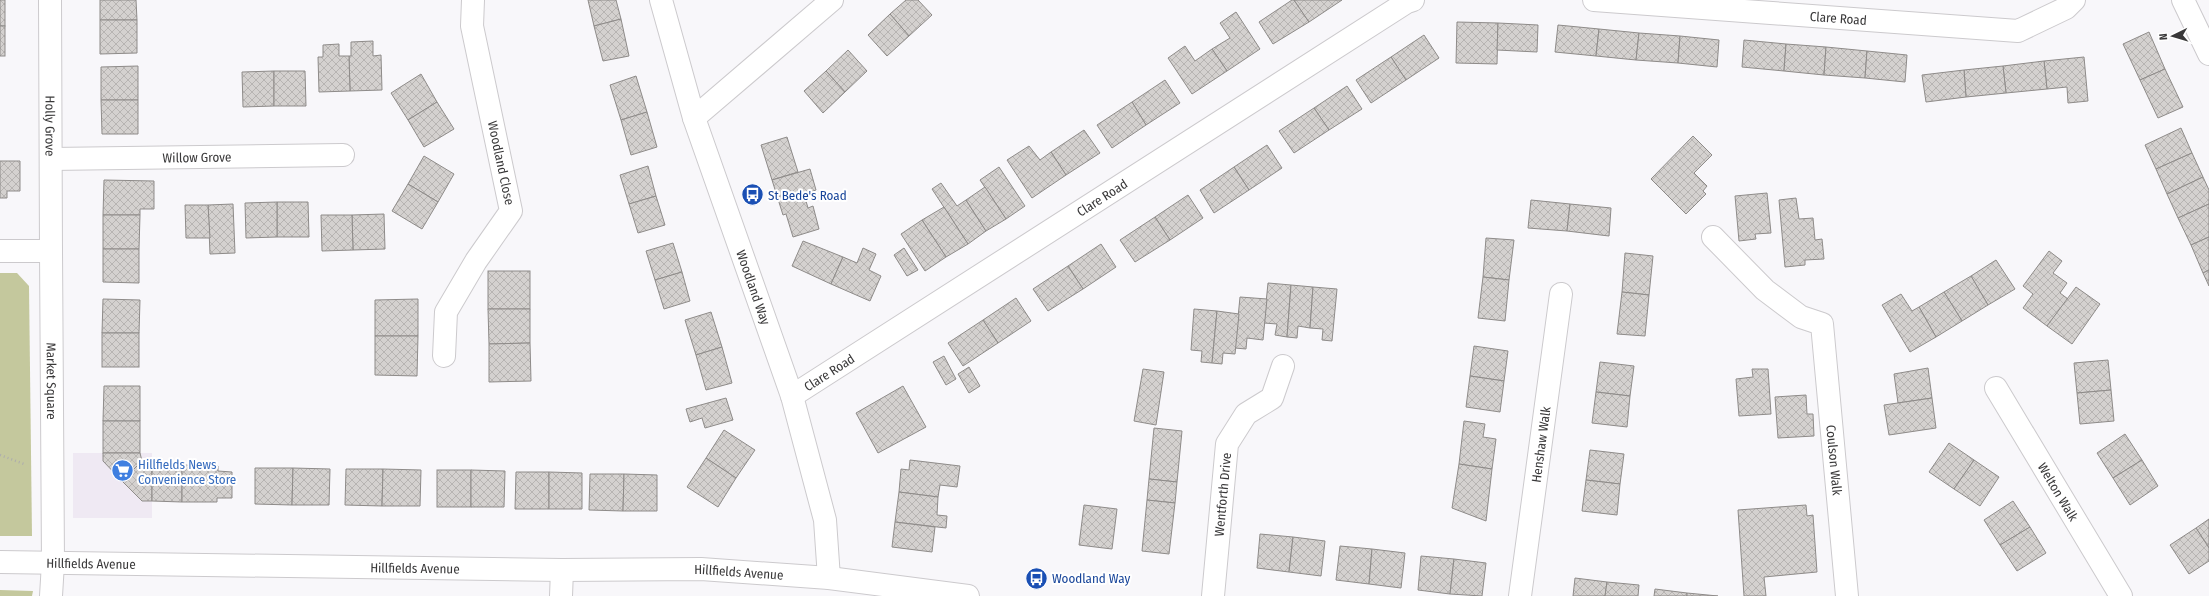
<svg xmlns="http://www.w3.org/2000/svg" width="2209" height="596" font-family="'Fira Sans Condensed',sans-serif">
	<style>
		.built { fill: #efe9f3 }
		.green { fill: #c4c89d }
		.building { fill: url(#building-cross-hatch); stroke: #8e8b89 }
		.lines { fill: none; stroke-linecap: round; stroke-linejoin: round }
		.minor-casing { stroke: #cccacd; stroke-width: 24 }
		.path { stroke: #adacae; stroke-width: 2.5; stroke-dasharray: 1 3; stroke-linecap: butt }
		.minor { stroke: #fff; stroke-width: 22 }
		.labels { text-anchor: middle; dominant-baseline: central; stroke-width: 4; stroke-linejoin: round; paint-order: stroke }
		.street-label { font-size: 13px; fill: #393839; stroke: #fff }
		.transit-label { font-size: 13px; fill: #164399; stroke: #fff; text-anchor: start }
		.shop-label { font-size: 13px; fill: #366cbe; stroke: #fff; text-anchor: start }
	</style>
	<defs>
		<pattern id="building-cross-hatch" width="8" height="8" patternUnits="userSpaceOnUse"><rect width="8" height="8" fill="#d4d1cf"/><path d="M0 0l8 8M0 8l8-8" fill="none" stroke="#b7b4b2"/></pattern>
	</defs>
	<rect width="100%" height="100%" fill="#f8f7fa"/>
	<rect class="built" x="73" y="453" width="79" height="65"/>
	<g class="green">
		<polygon points="0,273 17,273 29,286 32,536 0,536"/>
		<polygon points="0,590 33,591 32,596 0,596"/>
	</g>
	<g class="building">
		<rect x="0" y="0" width="5" height="26"/>
		<polygon points="100,0 136,0 137,20 100,20"/>
		<polygon points="588,0 616,0 621,19 594,26"/>
		<polygon points="906,0 918,0 932,15 909,36 890,14"/>
		<polygon points="1292,0 1294,0 1309,22 1273,44 1259,22"/>
		<polygon points="1294,0 1342,0 1309,22"/>
		<polygon points="1236,12 1260,49 1227,71 1212,49 1230,38 1220,23"/>
		<polygon points="890,14 909,36 887,56 868,35"/>
		<polygon points="621,19 629,56 603,61 594,26"/>
		<polygon points="100,20 137,20 137,53 100,54"/>
		<polygon points="1457,22 1498,23 1497,64 1456,63"/>
		<polygon points="1498,23 1538,25 1537,52 1497,50"/>
		<polygon points="1558,25 1599,29 1596,56 1555,52"/>
		<rect x="0" y="26" width="5" height="30"/>
		<polygon points="1599,29 1639,33 1636,60 1596,56"/>
		<polygon points="2149,32 2165,69 2140,80 2123,44"/>
		<polygon points="1639,33 1680,36 1678,63 1636,60"/>
		<polygon points="1424,35 1439,58 1406,80 1391,57"/>
		<polygon points="1680,36 1719,40 1717,67 1678,63"/>
		<polygon points="1744,40 1786,44 1784,71 1742,67"/>
		<polygon points="373,41 373,56 381,55 382,90 350,91 349,56 351,56 351,42"/>
		<polygon points="339,44 339,56 349,56 350,91 319,92 318,57 323,57 323,45"/>
		<polygon points="1786,44 1826,47 1824,75 1784,71"/>
		<polygon points="1185,46 1195,61 1212,49 1227,71 1192,94 1168,58"/>
		<polygon points="1826,47 1867,51 1865,78 1824,75"/>
		<polygon points="848,50 867,71 845,92 826,71"/>
		<polygon points="1867,51 1907,55 1905,82 1865,78"/>
		<polygon points="1391,57 1406,80 1371,103 1356,80"/>
		<polygon points="2084,57 2088,101 2068,103 2067,87 2047,89 2044,61"/>
		<polygon points="2044,61 2047,89 2006,93 2003,66"/>
		<polygon points="138,66 138,100 101,100 101,67"/>
		<polygon points="2003,66 2006,93 1966,97 1964,70"/>
		<polygon points="2165,69 2183,107 2158,118 2140,80"/>
		<polygon points="1964,70 1966,97 1926,102 1922,75"/>
		<polygon points="274,71 274,106 243,107 242,72"/>
		<polygon points="274,71 305,71 306,106 274,106"/>
		<polygon points="826,71 845,92 823,113 804,91"/>
		<polygon points="421,74 437,102 408,120 391,93"/>
		<polygon points="636,76 647,112 621,120 610,85"/>
		<polygon points="1165,80 1180,103 1146,125 1132,102"/>
		<polygon points="1347,86 1362,109 1329,130 1314,108"/>
		<polygon points="101,100 138,100 138,134 102,134"/>
		<polygon points="437,102 454,129 424,147 408,120"/>
		<polygon points="1132,102 1146,125 1112,148 1097,125"/>
		<polygon points="1314,108 1329,130 1294,153 1279,131"/>
		<polygon points="647,112 657,147 631,155 621,120"/>
		<polygon points="2181,128 2192,153 2156,169 2145,145"/>
		<polygon points="1084,130 1100,153 1066,175 1051,152"/>
		<polygon points="1693,136 1712,155 1694,173 1707,186 1703,191 1706,194 1686,214 1651,179"/>
		<polygon points="787,137 798,172 772,180 761,145"/>
		<polygon points="1267,145 1282,168 1249,190 1234,167"/>
		<polygon points="1029,146 1040,160 1051,152 1066,175 1032,198 1007,160"/>
		<polygon points="2192,153 2203,177 2167,194 2156,169"/>
		<polygon points="424,156 454,174 438,202 408,184"/>
		<polygon points="0,161 20,161 20,191 7,191 7,198 0,198"/>
		<polygon points="648,166 656,196 629,204 620,175"/>
		<polygon points="999,167 1025,206 1006,219 980,180"/>
		<polygon points="1234,167 1249,190 1214,213 1200,190"/>
		<polygon points="810,169 816,190 804,194 808,208 813,206 819,229 793,237 786,214 783,215 772,180"/>
		<polygon points="2203,177 2209,190 2209,204 2178,218 2167,194"/>
		<polygon points="104,180 154,181 154,209 140,209 140,215 103,215"/>
		<polygon points="941,183 957,206 966,200 986,231 968,244 932,189"/>
		<polygon points="408,184 438,202 422,229 392,211"/>
		<polygon points="985,187 1006,219 986,231 966,200"/>
		<polygon points="1767,193 1771,233 1755,234 1756,239 1739,241 1735,196"/>
		<polygon points="1188,195 1203,218 1170,240 1155,217"/>
		<polygon points="656,196 665,225 638,233 629,204"/>
		<polygon points="1796,198 1799,219 1813,218 1815,240 1822,239 1824,259 1805,260 1805,265 1785,267 1779,200"/>
		<polygon points="1531,200 1570,204 1567,231 1528,228"/>
		<polygon points="277,202 308,202 309,237 277,237"/>
		<polygon points="277,202 277,237 246,238 245,203"/>
		<polygon points="233,204 235,253 210,254 208,205"/>
		<polygon points="1570,204 1611,208 1609,236 1567,231"/>
		<polygon points="2209,204 2209,237 2191,245 2178,218"/>
		<polygon points="185,205 208,205 210,238 186,238"/>
		<polygon points="944,207 968,244 946,257 922,220"/>
		<polygon points="384,214 385,249 353,250 352,215"/>
		<polygon points="103,215 140,215 139,249 103,249"/>
		<polygon points="321,215 352,215 353,250 322,251"/>
		<polygon points="1155,217 1170,240 1135,262 1120,240"/>
		<polygon points="922,220 946,257 925,271 901,234"/>
		<polygon points="2209,237 2209,270 2203,273 2191,245"/>
		<polygon points="1486,238 1514,240 1509,280 1483,277"/>
		<polygon points="803,241 843,257 831,284 792,266"/>
		<polygon points="673,243 682,272 655,280 646,251"/>
		<polygon points="1101,244 1116,267 1083,289 1068,266"/>
		<polygon points="863,248 876,254 869,270 881,276 870,301 831,284 843,257 857,263"/>
		<polygon points="904,248 918,270 907,276 894,255"/>
		<polygon points="103,249 139,249 139,283 103,282"/>
		<polygon points="2049,251 2062,261 2053,273 2067,283 2060,293 2068,299 2047,326 2023,308 2033,294 2023,286"/>
		<polygon points="1625,253 1653,256 1649,295 1622,292"/>
		<polygon points="1996,260 2015,289 1988,305 1971,276"/>
		<polygon points="1068,266 1083,289 1048,311 1033,289"/>
		<polygon points="2209,270 2209,286 2203,273"/>
		<rect x="488" y="271" width="42" height="38"/>
		<polygon points="682,272 690,301 664,309 655,280"/>
		<polygon points="1971,276 1988,305 1962,321 1944,292"/>
		<polygon points="1483,277 1509,280 1505,321 1478,318"/>
		<polygon points="1268,283 1291,285 1287,337 1275,335 1277,324 1264,323"/>
		<polygon points="1291,285 1313,287 1310,328 1298,326 1297,338 1287,337"/>
		<polygon points="1313,287 1337,289 1332,341 1322,340 1323,329 1310,328"/>
		<polygon points="2076,287 2100,304 2072,344 2047,326"/>
		<polygon points="1622,292 1649,295 1645,336 1617,334"/>
		<polygon points="1944,292 1962,321 1936,337 1919,307"/>
		<polygon points="1901,294 1912,311 1919,307 1936,337 1910,352 1882,305"/>
		<polygon points="1240,297 1267,299 1263,340 1247,338 1246,349 1235,348"/>
		<polygon points="1016,298 1031,321 998,343 983,320"/>
		<polygon points="103,299 140,300 139,333 102,333"/>
		<polygon points="418,299 418,336 375,336 375,300"/>
		<polygon points="488,309 530,309 530,343 489,344"/>
		<polygon points="1194,309 1217,311 1212,363 1201,362 1202,351 1191,350"/>
		<polygon points="1217,311 1239,314 1235,354 1223,353 1222,364 1212,363"/>
		<polygon points="711,312 722,347 696,355 685,320"/>
		<polygon points="983,320 998,343 963,366 948,343"/>
		<rect x="102" y="333" width="37" height="34"/>
		<polygon points="375,336 418,336 417,376 375,375"/>
		<polygon points="530,343 531,381 489,382 489,344"/>
		<polygon points="1474,346 1508,351 1504,381 1470,376"/>
		<polygon points="722,347 732,383 706,390 696,355"/>
		<polygon points="944,356 956,379 946,385 933,362"/>
		<polygon points="2108,360 2111,390 2077,393 2074,363"/>
		<polygon points="1600,362 1634,366 1630,396 1596,392"/>
		<polygon points="969,367 980,386 969,393 958,374"/>
		<polygon points="1928,368 1932,398 1898,403 1894,374"/>
		<polygon points="1143,369 1164,372 1156,425 1134,421"/>
		<polygon points="1752,369 1768,369 1771,414 1739,416 1736,379 1753,377"/>
		<polygon points="1470,376 1504,381 1500,412 1466,407"/>
		<polygon points="104,386 140,386 140,421 103,421"/>
		<polygon points="903,386 926,427 878,453 856,413"/>
		<polygon points="2111,390 2114,421 2080,424 2077,393"/>
		<polygon points="1596,392 1630,396 1627,427 1592,423"/>
		<polygon points="1806,395 1807,414 1813,414 1814,436 1778,438 1775,397"/>
		<polygon points="726,398 733,420 705,428 702,418 690,422 686,409"/>
		<polygon points="1932,398 1936,428 1889,435 1884,405"/>
		<rect x="103" y="421" width="37" height="32"/>
		<polygon points="1464,421 1485,424 1483,437 1496,439 1492,469 1459,464"/>
		<polygon points="1154,428 1182,431 1177,482 1149,479"/>
		<polygon points="724,430 755,450 736,478 706,458"/>
		<polygon points="2125,434 2142,460 2113,478 2097,453"/>
		<polygon points="1949,443 1974,460 1954,489 1929,472"/>
		<polygon points="1590,450 1624,454 1620,484 1586,480"/>
		<polygon points="103,453 140,453 142,461 122,481 103,461"/>
		<polygon points="706,458 736,478 718,507 687,487"/>
		<polygon points="910,460 960,466 957,487 940,485 938,497 899,492 901,469 909,470"/>
		<polygon points="1974,460 1999,477 1980,506 1954,489"/>
		<polygon points="2142,460 2158,486 2130,505 2113,478"/>
		<polygon points="142,461 147,465 152,465 152,501 142,501 122,481"/>
		<polygon points="1459,464 1492,469 1486,521 1452,508"/>
		<polygon points="152,465 182,465 182,502 152,501"/>
		<polygon points="182,465 218,466 218,471 232,472 232,498 217,498 217,502 182,502"/>
		<polygon points="255,468 293,468 292,505 255,504"/>
		<polygon points="293,468 330,469 329,505 292,505"/>
		<polygon points="346,469 383,469 382,506 345,505"/>
		<polygon points="383,469 421,470 420,506 382,506"/>
		<rect x="437" y="470" width="34" height="37"/>
		<polygon points="471,470 505,471 504,507 471,507"/>
		<polygon points="516,472 549,472 549,509 515,509"/>
		<polygon points="549,472 582,473 582,509 549,509"/>
		<polygon points="590,474 624,474 623,511 589,510"/>
		<polygon points="624,474 657,475 657,511 623,511"/>
		<polygon points="1149,479 1177,482 1175,503 1147,500"/>
		<polygon points="1586,480 1620,484 1617,515 1582,511"/>
		<polygon points="899,492 938,497 937,515 947,516 946,528 895,522"/>
		<polygon points="1147,500 1175,503 1169,554 1142,551"/>
		<polygon points="2013,501 2030,527 2000,545 1984,520"/>
		<polygon points="1084,505 1117,509 1112,549 1079,545"/>
		<polygon points="1806,505 1807,516 1813,515 1817,572 1764,577 1766,596 1744,596 1738,510"/>
		<polygon points="2209,519 2209,548 2196,528"/>
		<polygon points="895,522 935,527 932,552 892,547"/>
		<polygon points="2030,527 2046,553 2017,571 2000,545"/>
		<polygon points="2196,528 2209,548 2209,561 2189,574 2170,545"/>
		<polygon points="1260,534 1293,537 1289,572 1257,568"/>
		<polygon points="1293,537 1325,541 1321,576 1289,572"/>
		<polygon points="1340,546 1372,549 1369,584 1336,580"/>
		<polygon points="1372,549 1405,553 1401,588 1369,584"/>
		<polygon points="1421,556 1454,559 1450,594 1418,590"/>
		<polygon points="1454,559 1486,563 1482,596 1450,594"/>
		<polygon points="1575,578 1607,582 1605,596 1573,596"/>
		<polygon points="1607,582 1639,585 1638,596 1605,596"/>
		<polygon points="1655,589 1687,593 1687,596 1654,596"/>
		<polygon points="1687,593 1718,596 1687,596"/>
	</g>
	<g class="lines">
		<defs>
			<g id="minor">
				<path id="s1" d="M50 0 51 251"/>
				<path id="s2" d="M661 0 694 118 792 396 825 520 829 578"/>
				<path id="s3" d="M1594 0 2018 31 2066 8 2074 0"/>
				<polyline points="2183,0 2209,54"/>
				<polyline points="694,118 832,0"/>
				<path id="s4" d="M51 159 343 155"/>
				<path id="s5" d="M1713 237 1765 290 1801 317 1822 324 1847 596"/>
				<path id="s6" d="M0 251H51L53 563 51 596"/>
				<polyline points="444,356 446,312 476,261 511,211 472,26 473,0"/>
				<path id="s7" d="M1996 388 2121 596"/>
				<path id="s8" d="M792 396 1407 2 1413 0"/>
				<path id="s9" d="M0 562 562 570 701 569 829 578 968 596"/>
				<polyline points="561,596 562,570"/>
				<path id="s10" d="M1213 596 1227 444 1246 414 1272 398 1283 366"/>
				<path id="s11" d="M1520 596 1561 294"/>
			</g>
		</defs>
		<use href="#minor" class="minor-casing"/>
		<polyline class="path" points="0,455 24,464"/>
		<use href="#minor" class="minor"/>
	</g>
	<defs>
		<symbol id="bus-disc" viewBox="-11 -11 22 22"><circle r="9.5" fill="#1a4fb4" stroke="#fff"/><path d="M-5-6H5V4H4V6H2V4H-2V6H-4V4H-5ZM-3.5-4V0h7V-4ZM-3.5 1.2v1.5H-2V1.2ZM2 1.2v1.5H3.5V1.2Z" fill="#fff"/></symbol>
		<symbol id="supermarket-disc" viewBox="-11 -11 22 22"><circle r="9.5" fill="#3f7fe0" stroke="#fff"/><path d="M-6-5.5h2.5l.6 2H6L4.5 2H-2.5L-4.4-4H-6ZM-1.5 3.2a1.3 1.3 0 1 0 .1 0ZM3 3.2a1.3 1.3 0 1 0 .1 0Z" fill="#fff"/></symbol>
	</defs>
	<g fill-rule="evenodd">
		<use href="#bus-disc" x="740" y="182" width="25" height="25"/>
		<use href="#supermarket-disc" x="110" y="458" width="25" height="25"/>
		<use href="#bus-disc" x="1024" y="566" width="25" height="25"/>
	</g>
	<g class="labels">
		<g class="street-label">
			<text stroke="none"><textPath href="#s3" startOffset="245">Clare Road</textPath></text>
			<text stroke="none"><textPath href="#s1" startOffset="126">Holly Grove</textPath></text>
			<text stroke="none"><textPath href="#s4" startOffset="146">Willow Grove</textPath></text>
			<text transform="translate(501 163) rotate(78)">Woodland Close</text>
			<text stroke="none"><textPath href="#s8" startOffset="368">Clare Road</textPath></text>
			<text stroke="none"><textPath href="#s2" startOffset="302">Woodland Way</textPath></text>
			<text stroke="none"><textPath href="#s8" startOffset="44">Clare Road</textPath></text>
			<text stroke="none"><textPath href="#s6" startOffset="181">Market Square</textPath></text>
			<text stroke="none"><textPath href="#s11" startOffset="153">Henshaw Walk</textPath></text>
			<text stroke="none"><textPath href="#s5" startOffset="278">Coulson Walk</textPath></text>
			<text stroke="none"><textPath href="#s7" startOffset="121">Welton Walk</textPath></text>
			<text stroke="none"><textPath href="#s10" startOffset="102">Wentforth Drive</textPath></text>
			<text stroke="none"><textPath href="#s9" startOffset="91">Hillfields Avenue</textPath></text>
			<text stroke="none"><textPath href="#s9" startOffset="415">Hillfields Avenue</textPath></text>
			<text stroke="none"><textPath href="#s9" startOffset="739">Hillfields Avenue</textPath></text>
		</g>
		<g class="transit-label">
			<text x="768" y="195">St Bede's Road</text>
			<text x="1052" y="578">Woodland Way</text>
		</g>
		<g class="shop-label">
			<text x="138" y="464">Hillfields News<tspan x="138" dy="15">Convenience Store</tspan></text>
		</g>
	</g>
	<g transform="translate(2173 36) rotate(265)" stroke="#ffffff" stroke-width="3" paint-order="stroke">
	<path d="M0-3L7 15L0 10L-7 15Z" fill="#393839"/>
	<text y="-6" font-size="11" font-weight="bold" text-anchor="middle" fill="#393839">N</text>
	</g>
</svg>
